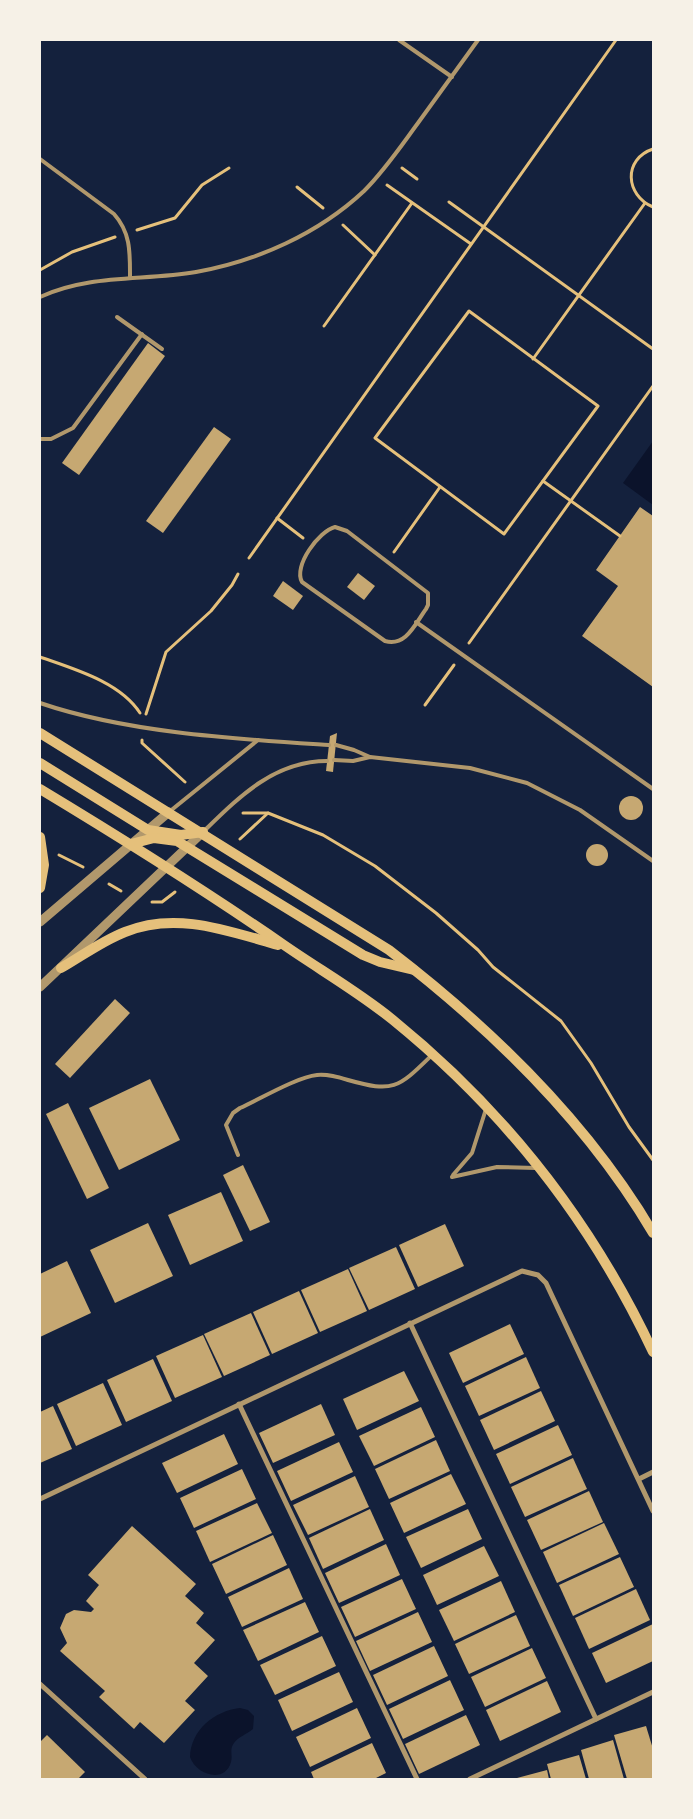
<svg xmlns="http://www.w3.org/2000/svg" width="693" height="1819" font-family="'IBM Plex Serif',serif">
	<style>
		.water { fill: #0b132b }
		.building { fill: #c6a872 }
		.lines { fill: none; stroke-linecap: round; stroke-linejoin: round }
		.path { stroke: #e5c07b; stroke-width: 3 }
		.service { stroke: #b1986c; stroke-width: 4 }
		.minor { stroke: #b1986c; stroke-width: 5 }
		.tertiary { stroke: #b1986c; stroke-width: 9 }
		.secondary { stroke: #e5c07b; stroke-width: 10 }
	</style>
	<rect width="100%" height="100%" fill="#14213d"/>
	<g class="water">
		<polygon points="653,441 653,505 623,483"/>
		<path d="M240 1708 248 1710 254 1716 253 1729C247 1734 238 1737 234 1743 229 1750 233 1755 231 1762 225 1784 196 1775 190 1757 191 1730 214 1711 240 1708Z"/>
	</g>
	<g class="building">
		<polygon points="148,343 165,356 79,475 62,463"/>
		<polygon points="214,427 231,439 163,533 146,521"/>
		<polygon points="640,507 653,516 653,687 582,636 618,586 596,570"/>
		<polygon points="358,573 375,586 364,600 347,587"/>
		<polygon points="283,581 303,596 293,610 273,596"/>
		<polygon points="337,733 333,772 326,771 330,736"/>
		<circle cx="631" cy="808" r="12"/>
		<circle cx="597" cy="855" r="11"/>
		<polygon points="115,999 130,1013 70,1078 55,1064"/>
		<polygon points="150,1079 180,1140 119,1170 89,1108"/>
		<polygon points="68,1103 109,1188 87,1199 46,1114"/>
		<polygon points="243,1165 270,1222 250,1231 223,1175"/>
		<polygon points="221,1192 243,1241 190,1265 168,1215"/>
		<polygon points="148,1223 173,1276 115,1303 90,1250"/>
		<polygon points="445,1224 464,1266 418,1287 399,1245"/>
		<polygon points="396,1247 415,1289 369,1310 349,1268"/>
		<polygon points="67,1261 91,1313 40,1337 40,1274"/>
		<polygon points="348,1269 367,1311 320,1332 301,1290"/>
		<polygon points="299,1291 318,1333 272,1354 253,1312"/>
		<polygon points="251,1313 270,1355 224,1376 204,1334"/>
		<polygon points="510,1324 524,1354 463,1383 449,1353"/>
		<polygon points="203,1335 222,1377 175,1398 156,1356"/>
		<polygon points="526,1357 540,1388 479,1416 465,1386"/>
		<polygon points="153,1359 172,1401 126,1422 107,1380"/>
		<polygon points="404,1371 419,1401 357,1430 343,1399"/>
		<polygon points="103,1383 122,1425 76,1446 57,1404"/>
		<polygon points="541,1391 555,1421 494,1450 480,1420"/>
		<polygon points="321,1404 335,1435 273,1463 259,1433"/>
		<polygon points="53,1406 72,1449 40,1463 40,1412"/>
		<polygon points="421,1407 435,1437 374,1466 359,1436"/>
		<polygon points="558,1425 572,1455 510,1484 496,1454"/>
		<polygon points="224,1434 238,1464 177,1493 162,1463"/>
		<polygon points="436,1440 450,1471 389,1499 375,1469"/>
		<polygon points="339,1442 353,1472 291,1501 277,1471"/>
		<polygon points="573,1458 587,1489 525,1517 511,1487"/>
		<polygon points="242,1469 256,1499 194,1528 180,1498"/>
		<polygon points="451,1474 466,1504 404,1533 390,1503"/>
		<polygon points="355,1476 369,1507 308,1535 293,1505"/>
		<polygon points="589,1491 603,1522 541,1550 527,1520"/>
		<polygon points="257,1503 272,1533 210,1562 196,1531"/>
		<polygon points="370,1509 384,1540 323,1569 309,1538"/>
		<polygon points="468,1509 482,1539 421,1568 406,1537"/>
		<polygon points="604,1523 619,1554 557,1583 543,1552"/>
		<polygon points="132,1526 196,1584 185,1596 204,1613 196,1623 215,1640 194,1663 208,1676 185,1701 195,1710 164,1743 140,1722 134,1729 99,1697 105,1691 60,1651 67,1643 60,1628 66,1614 74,1610 91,1612 94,1609 86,1601 99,1585 88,1575"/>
		<polygon points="273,1535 287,1565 226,1594 212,1564"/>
		<polygon points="386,1544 400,1575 339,1603 325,1573"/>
		<polygon points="484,1546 499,1576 437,1605 423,1575"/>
		<polygon points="620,1557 634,1587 573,1616 559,1585"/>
		<polygon points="289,1568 303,1599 242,1627 228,1597"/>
		<polygon points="402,1579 416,1609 355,1637 341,1607"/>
		<polygon points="501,1581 515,1612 454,1641 439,1610"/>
		<polygon points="636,1589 650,1620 589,1649 575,1618"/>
		<polygon points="305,1602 319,1632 258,1661 243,1630"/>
		<polygon points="418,1612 432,1642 370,1671 356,1641"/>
		<polygon points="516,1615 530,1646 469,1674 455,1644"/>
		<polygon points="653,1624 653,1661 606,1683 592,1653"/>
		<polygon points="322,1636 336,1666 275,1695 260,1665"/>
		<polygon points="434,1646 448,1676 387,1705 373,1675"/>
		<polygon points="532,1648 546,1678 485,1707 471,1677"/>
		<polygon points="339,1672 353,1702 292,1731 278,1700"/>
		<polygon points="450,1680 464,1710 403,1739 389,1709"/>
		<polygon points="547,1681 561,1712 500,1741 486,1710"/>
		<polygon points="357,1708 371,1738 310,1767 296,1737"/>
		<polygon points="466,1715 480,1745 419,1774 405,1744"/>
		<polygon points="646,1726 653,1749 653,1779 627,1779 614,1735"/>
		<polygon points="47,1735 85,1772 78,1779 40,1779 40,1742"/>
		<polygon points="613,1740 624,1779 589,1779 581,1750"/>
		<polygon points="372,1743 386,1773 374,1779 314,1779 311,1772"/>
		<polygon points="579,1755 586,1779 551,1779 547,1764"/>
		<polygon points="547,1770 549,1779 517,1779 517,1778"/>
	</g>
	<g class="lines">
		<g class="path">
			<path d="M653 149C623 159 625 195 653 207"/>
			<polyline points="402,168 417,179"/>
			<polyline points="387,185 471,244"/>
			<polyline points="297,187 323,208"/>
			<polyline points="449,202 653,349"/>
			<polyline points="343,225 375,255"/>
			<polyline points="137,230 175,218 202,185 229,168"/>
			<polyline points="40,270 72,252 115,237"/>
			<polygon points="469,311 598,406 504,534 375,438"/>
			<polyline points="324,326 412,203"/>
			<polyline points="533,359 645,203"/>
			<polyline points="543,481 620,536"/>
			<polyline points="277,518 303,538"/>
			<polyline points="394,552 440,487"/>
			<polyline points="249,558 616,40"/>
			<polyline points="469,643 653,386"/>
			<path d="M40 657C74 669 120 682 140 713"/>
			<polyline points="425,705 454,665"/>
			<polyline points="146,714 166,652 211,611 232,585 238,574"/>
			<polyline points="142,740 142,743 185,782"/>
			<polyline points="243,813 268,813 323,835 375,866 436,913 478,950 493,967 561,1021 591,1063 629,1127 653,1160"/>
			<polyline points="240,839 268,813"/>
			<polyline points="59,855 83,867"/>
			<polyline points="109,884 121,891"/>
			<polyline points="152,902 162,902 175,892"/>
		</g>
		<g class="service">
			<polyline points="399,40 452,77"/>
			<path d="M40 159 114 214C131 233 130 253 130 278"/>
			<path d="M40 297C89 274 143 281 196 272 257 261 318 234 364 191 385 170 401 146 418 123 438 95 458 68 478 40"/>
			<polyline points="117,317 162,349"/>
			<polyline points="40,439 51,439 73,428 142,334"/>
			<path d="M335 527 347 531 428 593V605L426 609C415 624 406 647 385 641L302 582C293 566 319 531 335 527Z"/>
			<polyline points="416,622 653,789"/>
			<path d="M40 703C128 733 237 739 329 745"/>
			<polyline points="336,745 354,750 370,757"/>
			<polyline points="334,760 353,761 370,757 470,768 527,783 580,810 653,861"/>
			<polyline points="169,812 258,740"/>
			<path d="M203 832C239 797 274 761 327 761"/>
			<path d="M238 1155 226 1125 233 1113 240 1108C260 1099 297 1077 317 1075 328 1074 338 1077 348 1080 394 1093 398 1088 432 1055"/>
			<polyline points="453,1175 472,1153 486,1109"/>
			<polyline points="452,1177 497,1167 536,1168"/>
		</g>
		<g class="minor">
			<polyline points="410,1323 596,1719"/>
			<polyline points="239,1404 417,1779"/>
			<polyline points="639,1479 653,1472"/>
			<polyline points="40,1499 522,1271 538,1275 546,1283 653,1511"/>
			<polyline points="40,1684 145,1779"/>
			<polyline points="470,1779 653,1692"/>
		</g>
		<g class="tertiary">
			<polyline points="40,922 169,812"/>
			<polyline points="40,987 203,832"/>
		</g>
		<g class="secondary">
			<path d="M40 733 389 950C492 1029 587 1121 653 1233"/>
			<polyline points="40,763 148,830 181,835 203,832"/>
			<path d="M40 789C123 839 204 890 284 945 320 970 359 992 393 1020 505 1111 592 1222 653 1352"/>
			<polyline points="40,837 44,865 40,888"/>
			<polyline points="131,844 154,838 177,841 363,955 380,962 414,970"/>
			<path d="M61 968C82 956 102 941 125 932 176 911 228 931 278 945"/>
		</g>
	</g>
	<rect width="693" height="1819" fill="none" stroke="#f6f1e7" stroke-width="82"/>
</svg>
